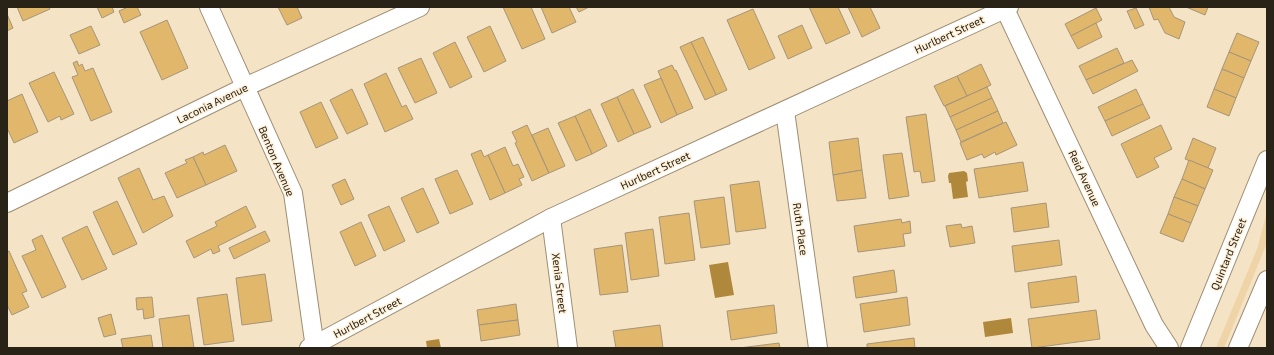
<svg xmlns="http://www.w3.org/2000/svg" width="1274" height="355" font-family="'Exo 2',sans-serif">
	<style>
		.green { fill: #efd4a7 }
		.water { fill: #b0883c }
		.building { fill: #e1b76c; stroke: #a59579 }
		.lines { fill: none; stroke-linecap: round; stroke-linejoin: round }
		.minor-casing { stroke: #9e8e73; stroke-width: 20 }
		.minor { stroke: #fff; stroke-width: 18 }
		.labels { text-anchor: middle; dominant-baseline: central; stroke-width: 3; stroke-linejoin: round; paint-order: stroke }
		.street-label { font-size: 11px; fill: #282217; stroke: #fff1d9 }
	</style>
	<rect width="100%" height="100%" fill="#f5e3c6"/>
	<polygon class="green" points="1267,212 1267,243 1224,348 1216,348 1257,249"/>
	<g class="water">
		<polygon points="964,171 967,173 968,181 966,182 968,197 953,199 951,183 949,183 948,176 949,173"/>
		<polygon points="728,262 734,295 715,298 709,265"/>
		<polygon points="1011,318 1013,333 985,337 983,322"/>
		<polygon points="439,339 441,348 427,348 426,341"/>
	</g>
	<g class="building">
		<polygon points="17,7 49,7 50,9 23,21"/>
		<polygon points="97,7 112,7 114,12 102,18"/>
		<polygon points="128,7 137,7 141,15 124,23 119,11"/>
		<polygon points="278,7 297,7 302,18 287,25"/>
		<polygon points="503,7 531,7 545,39 522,49"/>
		<polygon points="541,7 569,7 576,22 552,33"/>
		<polygon points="576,7 589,7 579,12"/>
		<polygon points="809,7 838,7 850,33 826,44"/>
		<polygon points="848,7 870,7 880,28 862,37"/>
		<polygon points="1149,7 1169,7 1174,17 1185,22 1179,39 1165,33 1158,19 1154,20"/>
		<polygon points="1186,7 1208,7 1205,15"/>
		<polygon points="1096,8 1102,20 1071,36 1065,24"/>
		<polygon points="1136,8 1144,25 1135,29 1127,11"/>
		<polygon points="753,9 775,58 749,70 727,20"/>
		<polygon points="7,14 13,28 7,31"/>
		<polygon points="167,20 188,68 162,80 140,32"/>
		<polygon points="1096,23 1102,37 1078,49 1071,36"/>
		<polygon points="802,25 812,48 788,59 778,36"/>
		<polygon points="91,26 100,45 79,54 70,35"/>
		<polygon points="490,26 506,61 484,72 467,37"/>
		<polygon points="1237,33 1259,42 1251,61 1229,52"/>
		<polygon points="703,37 727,90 716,95 691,42"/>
		<polygon points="455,42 472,77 450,88 433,53"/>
		<polygon points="691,42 716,95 705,100 680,47"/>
		<polygon points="1117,48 1124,63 1086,80 1079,66"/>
		<polygon points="1229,52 1251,61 1244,78 1222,69"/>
		<polygon points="421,58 437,93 415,103 398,68"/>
		<polygon points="1132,60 1138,71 1093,94 1086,80"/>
		<polygon points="77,61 79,66 82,64 85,71 93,68 112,112 91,121 72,77 78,75 73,63"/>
		<polygon points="981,64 991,85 967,96 957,76"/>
		<polygon points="672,65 675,71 676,70 693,108 677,115 658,71"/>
		<polygon points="1222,69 1244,78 1236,98 1214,89"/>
		<polygon points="54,72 74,114 61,120 60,116 48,122 29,83"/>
		<polygon points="386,73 402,107 406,105 413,119 385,132 364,84"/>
		<polygon points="957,76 967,96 944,106 934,86"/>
		<polygon points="661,78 677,115 661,123 644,85"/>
		<polygon points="987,87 992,98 950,117 945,106"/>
		<polygon points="352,89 368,124 347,134 330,100"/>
		<polygon points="633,89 651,127 634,134 617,97"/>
		<polygon points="1136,89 1143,104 1105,121 1098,107"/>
		<polygon points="1214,89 1236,98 1229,116 1207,107"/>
		<polygon points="22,94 38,132 14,143 7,128 7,101"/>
		<polygon points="617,97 634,134 618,142 601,104"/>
		<polygon points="992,98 998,111 956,130 950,117"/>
		<polygon points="321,102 338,138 316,148 300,112"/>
		<polygon points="1143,104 1150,118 1112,136 1105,121"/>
		<polygon points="590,109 607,146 592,154 575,116"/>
		<polygon points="998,111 1003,123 961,142 956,130"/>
		<polygon points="926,114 935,181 922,183 920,171 914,172 906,117"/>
		<polygon points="575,116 592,154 576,161 558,123"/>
		<polygon points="1006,122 1017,145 996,155 995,152 984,158 982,154 967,160 960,143"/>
		<polygon points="527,125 549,173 532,181 515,143 517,142 512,132"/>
		<polygon points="1161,125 1172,149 1154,158 1159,167 1137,178 1121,144"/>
		<polygon points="548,128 565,166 549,173 532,135"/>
		<polygon points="858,138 862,170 833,175 829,142"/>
		<polygon points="1193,138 1216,148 1208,168 1185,159"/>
		<polygon points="225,145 237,171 206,185 193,157 203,152 204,155"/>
		<polygon points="505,147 513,166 518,164 524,177 519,179 522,185 505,193 488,155"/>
		<polygon points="481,150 484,157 488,155 505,193 490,200 471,154"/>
		<polygon points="902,153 909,196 889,199 883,155"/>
		<polygon points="193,157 206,185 177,198 165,173 187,163 185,160"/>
		<polygon points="1189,160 1213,170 1205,189 1182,179"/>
		<polygon points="1023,162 1028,191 979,198 974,169"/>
		<polygon points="139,168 153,200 164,196 173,216 143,233 118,178"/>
		<polygon points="457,170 473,204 450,214 435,179"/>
		<polygon points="862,170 866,198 837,201 833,175"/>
		<polygon points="345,179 354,199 341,205 332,185"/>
		<polygon points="1182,179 1205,189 1198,206 1174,197"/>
		<polygon points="759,181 766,228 736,232 730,185"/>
		<polygon points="423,188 439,223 417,233 401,198"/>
		<polygon points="724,197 730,244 701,248 694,201"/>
		<polygon points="1174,197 1198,206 1191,223 1168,214"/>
		<polygon points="117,201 137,244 113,255 93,212"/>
		<polygon points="1046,203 1049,227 1014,232 1011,208"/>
		<polygon points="246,206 256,227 218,246 220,251 213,254 211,249 194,258 186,241 217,226 215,222"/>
		<polygon points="389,206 405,241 384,251 368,215"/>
		<polygon points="689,213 695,260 665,264 659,217"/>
		<polygon points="1168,214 1191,223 1183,242 1160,233"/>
		<polygon points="901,219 902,223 910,221 911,233 903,234 905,246 858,252 854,226"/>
		<polygon points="361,222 376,256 355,266 340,232"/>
		<polygon points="961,224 962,228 972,226 975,243 950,247 946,226"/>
		<polygon points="87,226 107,269 82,280 62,238"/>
		<polygon points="653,229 659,276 631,280 625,233"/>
		<polygon points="265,231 270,241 234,259 229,248"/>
		<polygon points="42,235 66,287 42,298 22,256 36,250 32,240"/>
		<polygon points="1059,240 1062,265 1015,272 1012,246"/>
		<polygon points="622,245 628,292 600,295 594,249"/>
		<polygon points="9,251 27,291 22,293 29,307 12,315 7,305 7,252"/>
		<polygon points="894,270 897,292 856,298 853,277"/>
		<polygon points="265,274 272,321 242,325 236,278"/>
		<polygon points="1076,276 1079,302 1031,308 1028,283"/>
		<polygon points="227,294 234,341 204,345 197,298"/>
		<polygon points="152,297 154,317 144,319 143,309 137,310 136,298"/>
		<polygon points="907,297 910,325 864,332 860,304"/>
		<polygon points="516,304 518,320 479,325 477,310"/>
		<polygon points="774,305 777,333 731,340 727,311"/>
		<polygon points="1096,310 1100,339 1032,348 1028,319"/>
		<polygon points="111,314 116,334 104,337 98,318"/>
		<polygon points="189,315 194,348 163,348 159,319"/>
		<polygon points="518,320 520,335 481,341 479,325"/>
		<polygon points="660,325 663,348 616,348 613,331"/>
		<polygon points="151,335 153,348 123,348 121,339"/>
		<polygon points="914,338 915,348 867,348 867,344"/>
		<polygon points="779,343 780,348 739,348"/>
	</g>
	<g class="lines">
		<defs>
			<g id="minor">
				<polyline points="209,7 293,193 315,348"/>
				<polyline points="1004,7 1154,325 1169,348"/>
				<polyline points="785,111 818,348"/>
				<polyline points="7,203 245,87 420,7"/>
				<polyline points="551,218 568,348"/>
				<polyline points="309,348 551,218 1009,7"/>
				<polyline points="1190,348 1267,160"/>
				<polyline points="1238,348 1267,280"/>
			</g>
		</defs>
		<use href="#minor" class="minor-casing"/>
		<use href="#minor" class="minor"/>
	</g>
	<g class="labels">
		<g class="street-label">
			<text transform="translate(949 34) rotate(-25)">Hurlbert Street</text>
			<text transform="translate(212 103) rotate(-26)">Laconia Avenue</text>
			<text transform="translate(277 161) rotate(67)">Benton Avenue</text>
			<text transform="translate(655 170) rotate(-25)">Hurlbert Street</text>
			<text transform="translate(1085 178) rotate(65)">Reid Avenue</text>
			<text transform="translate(801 229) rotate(82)">Ruth Place</text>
			<text transform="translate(1228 254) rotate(-68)">Quintard Street</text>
			<text transform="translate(560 283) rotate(83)">Xenia Street</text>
			<text transform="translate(367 317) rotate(-28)">Hurlbert Street</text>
		</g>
	</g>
	<rect width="1274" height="355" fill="none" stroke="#282217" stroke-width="16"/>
</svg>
